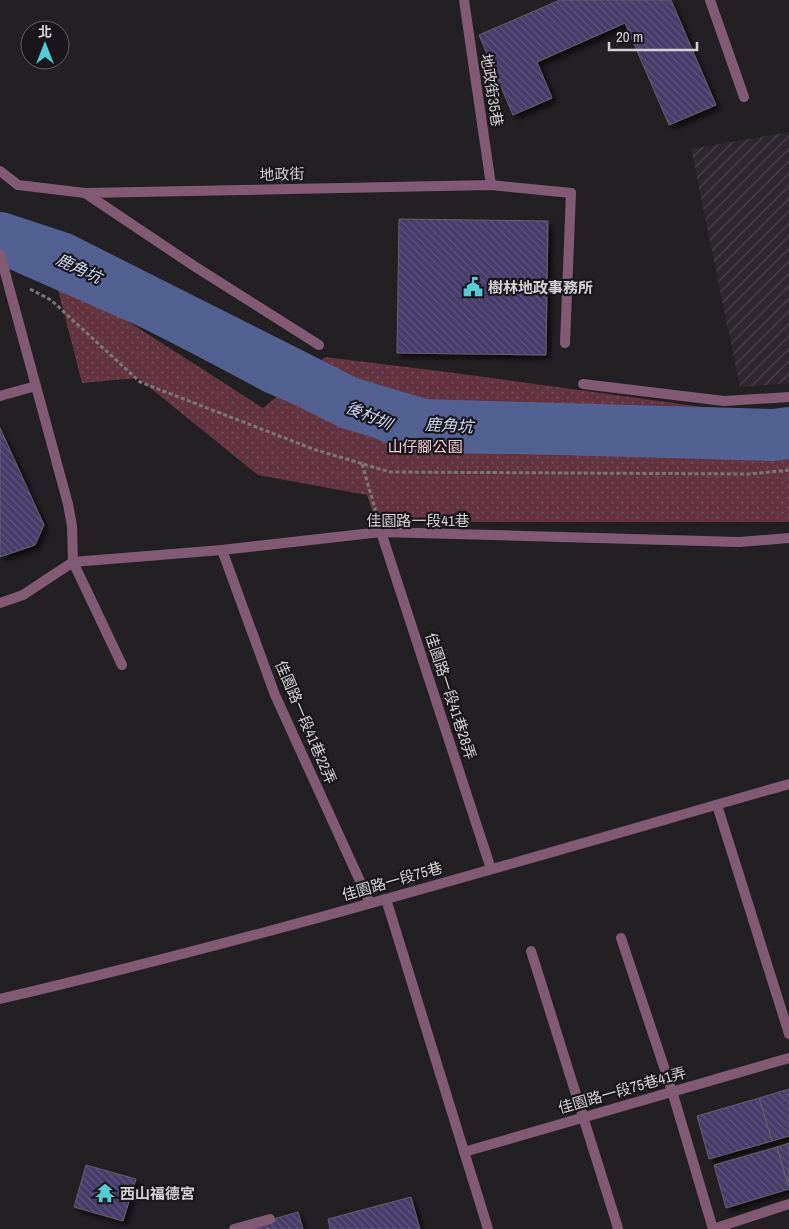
<svg xmlns="http://www.w3.org/2000/svg" width="789" height="1229" font-family="'Archivo Narrow','Noto Sans TC',sans-serif">
	<style>
		.industrial { fill: url(#industrial-furrows) }
		.park { fill: url(#park-dots) }
		.lines { fill: none; stroke-linecap: round; stroke-linejoin: round }
		.stream { stroke: #526192; stroke-width: 9 }
		.river { stroke: #526192; stroke-width: 52 }
		.building { fill: url(#building-back-hatch); stroke: #636268; filter: url(#shadow) }
		.path { stroke: #79767a; stroke-width: 3; stroke-dasharray: 4 2.5; stroke-linecap: butt }
		.lane { stroke: #825a73; stroke-width: 10 }
		.street { stroke: #825a73; stroke-width: 10 }
		.labels { text-anchor: middle; dominant-baseline: central; stroke-width: 4.5; stroke-linejoin: round; paint-order: stroke }
		.street-label { font-size: 15px; fill: #d3d1d4; stroke: #19161b }
		.poi-label { font-size: 15px; font-weight: bold; fill: #d3d1d4; stroke: #19161b; text-anchor: start }
		.park-label { font-size: 15px; fill: #f3ccd5; stroke: #19161b }
		.water-label { font-size: 16px; font-style: italic; fill: #cdd8f7; stroke: #19161b }
	</style>
	<defs>
		<pattern id="industrial-furrows" width="10" height="10" patternUnits="userSpaceOnUse" patternTransform="scale(1.25)"><rect width="10" height="10" fill="#2e2730"/><path d="M-1 1l2-2M0 10L10 0M9 11l2-2" fill="none" stroke="#4b454d"/></pattern>
		<pattern id="park-dots" width="8" height="8" patternUnits="userSpaceOnUse" patternTransform="scale(1.25)"><rect width="8" height="8" fill="#633340"/><path d="M2 2h.1M6 6h.1" fill="none" stroke="#78505b" stroke-width="1.8" stroke-linecap="round"/></pattern>
		<pattern id="building-back-hatch" width="6" height="6" patternUnits="userSpaceOnUse" patternTransform="scale(1.25)"><rect width="6" height="6" fill="#463a6a"/><path d="M-1 5l2 2M0 0l6 6M5-1l2 2" fill="none" stroke="#60557e"/></pattern>
		<filter id="shadow"><feDropShadow dx="4.5" dy="4.5" stdDeviation="2.5" flood-color="#0009"/></filter>
	</defs>
	<rect width="100%" height="100%" fill="#232024"/>
	<polygon class="industrial" points="789,132 789,383 740,387 691,149"/>
	<polygon class="park" points="54,274 263,408 325,357 455,373 789,419 789,522 376,522 367,495 258,475 138,378 82,383"/>
	<g class="lines">
		<polyline class="stream" points="0,260 156,329 267,388 410,448 652,452 789,450"/>
		<polyline class="river" points="0,238 61,258 349,403 423,425 773,435 789,433"/>
	</g>
	<g class="building">
		<polygon points="560,0 671,0 716,105 669,125 625,23 537,62 552,98 513,115 479,35"/>
		<polygon points="399,219 548,221 546,355 397,353"/>
		<polygon points="0,428 44,525 35,545 0,557"/>
		<polygon points="789,1089 789,1136 772,1141 759,1098"/>
		<polygon points="759,1098 772,1141 709,1159 697,1116"/>
		<polygon points="789,1143 789,1188 777,1147"/>
		<polygon points="777,1147 789,1189 726,1208 714,1165"/>
		<polygon points="86,1165 136,1179 123,1221 74,1207"/>
		<polygon points="411,1197 420,1229 330,1229 328,1219"/>
		<polygon points="298,1212 303,1229 239,1229"/>
	</g>
	<g class="lines">
		<g class="path">
			<polyline points="30,289 51,300 140,382 313,449 390,472 750,474 789,470"/>
			<polyline points="362,464 376,512"/>
		</g>
		<g class="lane">
			<polyline points="464,0 491,185"/>
			<polyline points="85,193 194,266 319,345"/>
			<polyline points="565,343 571,193"/>
			<polyline points="583,384 724,401 789,397"/>
			<polyline points="0,396 36,386"/>
			<polyline points="381,532 491,869"/>
			<polyline points="222,550 275,695 370,903"/>
			<polyline points="122,665 73,562 222,550 381,532 739,542 789,538"/>
			<polyline points="717,805 789,1034"/>
			<polyline points="386,899 488,1229"/>
			<polyline points="621,938 672,1091 713,1229"/>
			<polyline points="531,951 618,1228"/>
			<polyline points="464,1152 789,1058"/>
			<polyline points="234,1229 270,1219"/>
			<polyline points="713,1229 789,1204"/>
		</g>
		<g class="street">
			<polyline points="710,0 744,97"/>
			<polyline points="0,171 18,185 85,193 491,185 571,193"/>
			<polyline points="0,254 68,504 72,526 73,562 23,595 0,603"/>
			<path d="M0 999C265 937 527 859 789 784"/>
		</g>
	</g>
	<defs>
		<symbol id="civic-bare" viewBox="-9 -9 18 18"><path d="M-.6-6.5H3V-4.5H.6V-3L4-1V1h2V6H-6V1h2V-1L-.6-3ZM-1.2 2.5V6h2.4V2.5Z" fill="#51ccd4" stroke="#19161b" stroke-width="2.5" paint-order="stroke"/></symbol>
		<symbol id="temple-bare" viewBox="-9 -9 18 18"><path d="M0-6L5-2H3V0L6.5 2.5H4V6H1.5V3h-3V6H-4V2.5H-6.5L-3 0V-2H-5Z" fill="#51ccd4" stroke="#19161b" stroke-width="2.5" paint-order="stroke"/></symbol>
	</defs>
	<g fill-rule="evenodd">
		<use href="#civic-bare" x="459" y="273" width="28" height="28"/>
		<use href="#temple-bare" x="91" y="1179" width="28" height="28"/>
	</g>
	<g class="labels">
		<g class="street-label">
			<text transform="translate(492 90) rotate(81)">地政街35巷</text>
			<text transform="translate(282 174) rotate(-1)">地政街</text>
			<text x="418" y="520">佳園路一段41巷</text>
			<text transform="translate(451 696) rotate(72)">佳園路一段41巷28弄</text>
			<text transform="translate(306 722) rotate(67)">佳園路一段41巷22弄</text>
			<text transform="translate(392 881) rotate(-16)">佳園路一段75巷</text>
			<text transform="translate(622 1090) rotate(-16)">佳園路一段75巷41弄</text>
		</g>
		<g class="poi-label">
			<text x="488" y="287">樹林地政事務所</text>
			<text x="120" y="1193">西山福德宮</text>
		</g>
		<g class="park-label">
			<text x="425" y="446">山仔腳公園</text>
		</g>
		<g class="water-label">
			<text transform="translate(79 268) rotate(25)">鹿角坑</text>
			<text transform="translate(369 415) rotate(23)">後村圳</text>
			<text transform="translate(449 425) rotate(3)">鹿角坑</text>
		</g>
	</g>
	<g transform="translate(45 45)"><circle r="24" fill="#19161b" stroke="#636165"/>
	<path d="M0-4L9 19L0 12L-9 19Z" fill="#51ccd4"/>
	<text y="-8" font-size="14" font-weight="bold" text-anchor="middle" fill="#d3d1d4">北</text>
	</g>
	<path d="M609 42v8h88v-8" fill="none" stroke="#d3d1d4" stroke-width="2.5"/>
	<text x="616" y="42" font-size="15" fill="#d3d1d4" stroke="#19161b" stroke-width="4" paint-order="stroke">20 m</text>
</svg>
